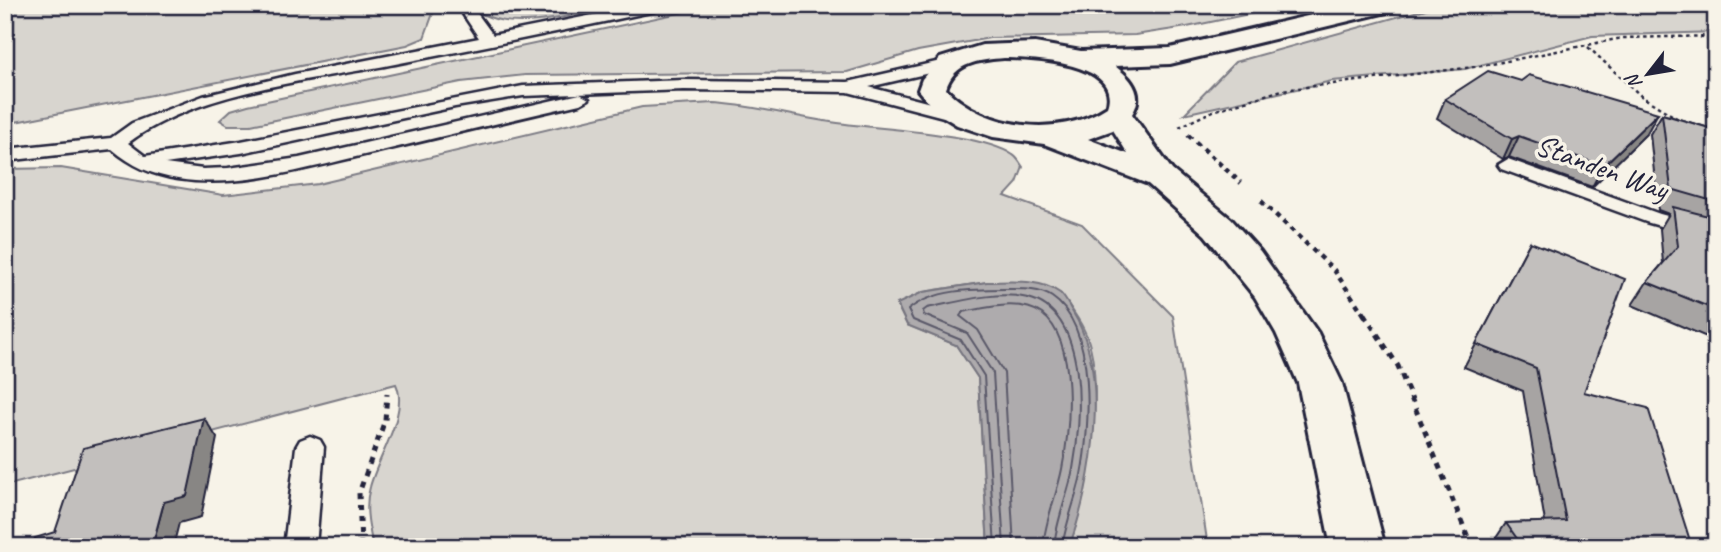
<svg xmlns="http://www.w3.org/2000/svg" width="1721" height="552" font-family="Caveat,sans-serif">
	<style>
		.green { fill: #d8d5cf; stroke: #7d7c85; stroke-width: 2 }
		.water { fill: #aeabad; stroke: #76747f; stroke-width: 2 }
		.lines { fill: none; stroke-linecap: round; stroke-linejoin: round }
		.shore { stroke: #5a5969; stroke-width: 2 }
		.lane-casing { stroke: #22223b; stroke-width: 5 }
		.secondary-casing { stroke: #22223b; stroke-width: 6 }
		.path-far2 { stroke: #22223b; stroke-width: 2.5; stroke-dasharray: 3.5 3.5; stroke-linecap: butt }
		.path-far1 { stroke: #22223b; stroke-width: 4.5; stroke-dasharray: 5 5; stroke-linecap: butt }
		.path { stroke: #22223b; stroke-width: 5; stroke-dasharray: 6 6; stroke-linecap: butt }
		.lane { fill: #f7f3e8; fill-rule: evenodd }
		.secondary { fill: #f7f3e8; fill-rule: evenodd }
		.wall { fill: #a7a4a3; stroke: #22223b; stroke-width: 2 }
		.shaded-wall { fill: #888684; stroke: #22223b; stroke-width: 2 }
		.building { fill: #c2bfbd; stroke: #22223b; stroke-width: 2 }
		.labels { text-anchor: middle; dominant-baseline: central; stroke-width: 7; stroke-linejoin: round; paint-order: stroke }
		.street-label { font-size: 30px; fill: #22223b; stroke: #f7f3e8 }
	</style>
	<rect width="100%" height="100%" fill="#f7f3e8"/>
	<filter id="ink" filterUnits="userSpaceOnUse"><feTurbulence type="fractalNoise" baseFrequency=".0143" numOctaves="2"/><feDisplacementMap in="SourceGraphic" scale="14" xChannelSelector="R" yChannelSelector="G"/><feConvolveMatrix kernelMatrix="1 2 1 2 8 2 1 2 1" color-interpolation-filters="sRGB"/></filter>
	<g filter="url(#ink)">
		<g class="green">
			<polygon points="5,5 436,5 424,38 407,45 5,124"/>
			<path d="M471 5H618C580 13 501 39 471 5Z"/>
			<polygon points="717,5 1292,5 1187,27 1135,35 990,38 918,51 847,72 525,75 461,82 251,125 228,125 220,120 231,110 248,105"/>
			<polygon points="1440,5 1716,5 1716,32 1592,36 1465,69 1332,81 1184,114 1235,62"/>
			<path d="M714 103C751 105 787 115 824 121 868 129 980 132 1013 155 1017 157 1020 163 1023 167L1017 183 1005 196 1082 224 1173 316 1208 547H1069C1087 498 1108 378 1084 330 1078 317 1069 306 1061 294L987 282 923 292 897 305 907 325 956 345 978 378 988 547H373C369 527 364 507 370 487 378 456 409 413 396 384L5 486V169L61 168 223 195 318 184 642 107Z"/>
		</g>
		<path class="water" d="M987 282C1010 282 1040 278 1060 293 1065 297 1069 306 1072 311 1111 371 1093 483 1069 547H988L978 378 956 345 907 325 897 304 923 292Z"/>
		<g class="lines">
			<g class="shore">
				<path d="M995 547 984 376 961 340 913 320 908 310C933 289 974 289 1006 289 1021 289 1039 288 1052 297 1097 327 1090 429 1081 475 1076 499 1066 522 1062 547"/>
				<path d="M1004 547 993 373 967 333 924 315 923 311 927 308C958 302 996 290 1028 298 1089 313 1082 421 1073 469 1068 496 1056 520 1054 547"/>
				<path d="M1014 547 1004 373 978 330 960 316 963 312C986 308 1021 298 1042 314 1078 341 1070 430 1062 469 1057 495 1045 520 1043 547"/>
			</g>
			<defs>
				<g id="lane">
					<path d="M457 5H471L493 35 643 5H672L665 9C577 28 489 46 400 63 315 80 198 90 128 143L145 156 241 141 523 86 684 80 848 82 945 60 951 62V68L869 87 965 112 968 116 959 121 848 92 684 90 523 96 455 107 241 153 165 164 203 169 228 168 299 158 580 94 589 99 580 104C511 120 442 136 373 153 311 167 242 189 178 179 152 175 132 166 112 149L5 161V149L111 138 132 123 203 96 295 74 479 38Z"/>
					<polygon points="1508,159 1660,214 1716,229 1716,242 1646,222 1501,169 1498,165"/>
					<polygon points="310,436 320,440 324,447 316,547 284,547 296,447 300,440"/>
				</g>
				<path id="secondary" d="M1355 5H1399L1395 10 1170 64 1115 66C1131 78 1145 95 1132 114L1172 170 1231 219 1260 251 1318 333 1342 383 1385 547H1331L1298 383 1276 333 1255 297 1205 235 1148 184 1044 144 993 137 957 125 936 112 918 90 922 79 940 58 982 45 1035 43 1081 51 1170 48ZM1004 58C1030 58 1123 62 1107 107 1060 138 986 130 946 89 954 62 980 60 1004 58ZM1113 130 1128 154 1088 139Z"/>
			</defs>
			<use href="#lane" class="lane-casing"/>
			<use href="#secondary" class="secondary-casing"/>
			<g class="path-far2">
				<polyline points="1700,37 1716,42"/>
				<polyline points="1588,47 1641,96 1680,120"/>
				<polyline points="1179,127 1213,111 1282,90 1482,66 1622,38 1716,36"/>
			</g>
			<g class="path-far1">
				<polyline points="1188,135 1241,183"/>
				<polyline points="1261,201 1334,270 1365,316"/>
			</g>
			<g class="path">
				<polyline points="1364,314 1398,366 1472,547"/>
				<polyline points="361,547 359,493 385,420 387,394"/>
			</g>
			<use href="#lane" class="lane"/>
			<use href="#secondary" class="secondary"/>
		</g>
		<g class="wall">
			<polygon points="1445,99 1647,133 1592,187 1509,157 1503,159 1437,118"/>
			<polygon points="1662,114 1716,130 1716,341 1632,305 1647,282 1663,263 1660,229 1669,214 1658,210 1650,134"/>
			<polygon points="1530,242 1584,392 1692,547 1490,547 1506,523 1545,522 1523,391 1464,367"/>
		</g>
		<g class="shaded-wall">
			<polygon points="1658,113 1647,133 1592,187 1603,166"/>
			<polygon points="1519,136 1509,157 1503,159 1512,139"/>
			<polygon points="204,418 217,438 201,517 179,523 173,547 152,547 164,502"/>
		</g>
		<g class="building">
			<polygon points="1488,71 1521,81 1529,75 1658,113 1603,166 1519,136 1512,139 1445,99"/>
			<polygon points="1662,114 1716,130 1716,202 1671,189"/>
			<polygon points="1673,207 1716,218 1716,310 1647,282 1678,246"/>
			<polygon points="1530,242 1625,279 1584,392 1648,408 1692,547 1523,547 1506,523 1566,521 1536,368 1476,344"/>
			<polygon points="204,418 187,496 164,502 152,547 32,547 35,538 55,532 83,448"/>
		</g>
	</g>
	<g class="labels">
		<g class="street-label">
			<text transform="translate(1602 167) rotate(20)">Standen Way</text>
		</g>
	</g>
	<rect width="1721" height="552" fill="none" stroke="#f7f3e8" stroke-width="28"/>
	<rect x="14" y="14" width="1693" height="524" fill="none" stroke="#22223b" stroke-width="2.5" filter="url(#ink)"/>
	<g transform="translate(1648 74) rotate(239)" stroke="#f7f3e8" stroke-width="5" paint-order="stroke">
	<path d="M0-5L12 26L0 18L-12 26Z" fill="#22223b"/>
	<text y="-10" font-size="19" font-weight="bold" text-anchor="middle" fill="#22223b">N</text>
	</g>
</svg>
